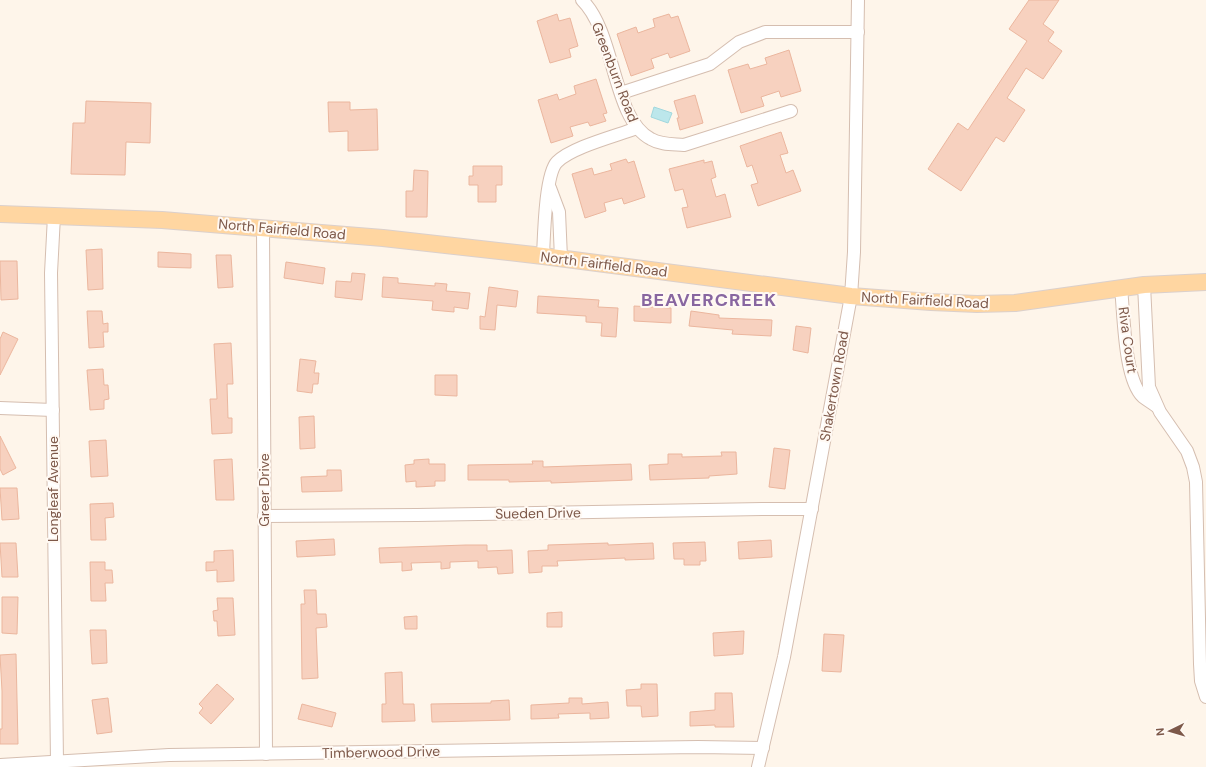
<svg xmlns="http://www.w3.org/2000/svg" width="1206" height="767" font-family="'DM Sans',sans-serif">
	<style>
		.water { fill: #bce7eb; stroke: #a1d8de }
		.building { fill: #f7d1bf; stroke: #ebb69e }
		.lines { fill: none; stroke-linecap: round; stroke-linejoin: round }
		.minor-casing { stroke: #d5beb0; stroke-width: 14 }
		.major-casing { stroke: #dbd0cc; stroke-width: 18 }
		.minor { stroke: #fff; stroke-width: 12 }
		.major { stroke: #ffd6a1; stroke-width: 16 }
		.labels { text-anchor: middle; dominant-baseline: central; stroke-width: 4; stroke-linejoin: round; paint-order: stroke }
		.street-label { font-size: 14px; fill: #7d5849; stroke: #fff9f3 }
		.district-label { font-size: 18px; font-weight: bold; letter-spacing: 1px; fill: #8866a0; stroke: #fff9f3 }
	</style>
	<rect width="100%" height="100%" fill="#fef5ea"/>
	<polygon class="water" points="654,107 672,113 668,123 651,117"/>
	<g class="building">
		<polygon points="1029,0 1059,0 1043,24 1054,32 1048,41 1062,51 1043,79 1026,68 1007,98 1025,110 1004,142 996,137 961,191 928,169 958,123 968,130 1027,41 1009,29"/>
		<polygon points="557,14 559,21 570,18 578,46 569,49 571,57 550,63 537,21"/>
		<polygon points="669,14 671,18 678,16 690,51 670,58 668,53 651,59 654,68 631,76 617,34 636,27 638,33 655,27 653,19"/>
		<polygon points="789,50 801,91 781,97 779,91 761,97 764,106 741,113 728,70 748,64 750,69 767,64 765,58"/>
		<polygon points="596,79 607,113 603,114 606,121 590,126 588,122 570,127 573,136 551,143 538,100 557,94 559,100 576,94 574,86"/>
		<polygon points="695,95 703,123 680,130 677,118 679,118 674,101"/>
		<polygon points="86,101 151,103 150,143 126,142 125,175 71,174 73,123 85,123"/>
		<polygon points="328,102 350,102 350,110 377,109 378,150 348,151 348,131 329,132"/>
		<polygon points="781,132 788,153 780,155 786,173 793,170 801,191 758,206 751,185 758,183 752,165 747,167 740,146"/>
		<polygon points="626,159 628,163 634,161 645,197 624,204 622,198 604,203 606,211 585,218 572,174 592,168 594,175 612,170 610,164"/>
		<polygon points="704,160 704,163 712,161 716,177 711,179 716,197 725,194 731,217 687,228 682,208 688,207 683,189 675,191 669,169"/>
		<polygon points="473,166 502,166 502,185 496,185 496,202 478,202 478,185 469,185 469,176 473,176"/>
		<polygon points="414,170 428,171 427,217 406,217 406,191 413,191"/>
		<polygon points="102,249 103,289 88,290 86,250"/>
		<polygon points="158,252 191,254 191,268 158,267"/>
		<polygon points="216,255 231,255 233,287 218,288"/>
		<polygon points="0,261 17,261 18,299 1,300"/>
		<polygon points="286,262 325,268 323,284 284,278"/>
		<polygon points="352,273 365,274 362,300 335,297 336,281 351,282"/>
		<polygon points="383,277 398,278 398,283 435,286 435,283 447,284 446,291 470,293 468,309 454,307 454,312 432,310 433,301 382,297"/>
		<polygon points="489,287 518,291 516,307 497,305 495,330 480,329 480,316 485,317"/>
		<polygon points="538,296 599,300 598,307 618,308 616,337 601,336 602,323 586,322 586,316 537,313"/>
		<polygon points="634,306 671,308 671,323 634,321"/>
		<polygon points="87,311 102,311 103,324 108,323 108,332 103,332 104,347 89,348"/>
		<polygon points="691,311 719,315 719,318 772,320 771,336 732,334 733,330 689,326"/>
		<polygon points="796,326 811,328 808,353 793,350"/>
		<polygon points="3,332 18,339 0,375 0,339"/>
		<polygon points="231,343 233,384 227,384 228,418 232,418 232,433 212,434 210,399 217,399 214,344"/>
		<polygon points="300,359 316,361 314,373 319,373 318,384 313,384 312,393 297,391"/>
		<polygon points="103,369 104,385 108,385 109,399 104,400 104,409 90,410 87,370"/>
		<polygon points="435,375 457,375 457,396 435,395"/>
		<polygon points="314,416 315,448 300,449 299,417"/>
		<polygon points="0,436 16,468 3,475 0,469"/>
		<polygon points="106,440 108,476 91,477 89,441"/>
		<polygon points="774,448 790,450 785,489 769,487"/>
		<polygon points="721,452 736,452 737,474 709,476 709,478 650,480 649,465 668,464 668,454 682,454 682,457 722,456"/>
		<polygon points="232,459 234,500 216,500 214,460"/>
		<polygon points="429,459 429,464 445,464 445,481 435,481 435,486 416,487 416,481 406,482 405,465 414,464 414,460"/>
		<polygon points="532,461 543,461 543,467 631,464 632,480 551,483 551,481 509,482 509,480 468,480 468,465 533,464"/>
		<polygon points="327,470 341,470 342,491 302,492 301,477 327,476"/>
		<polygon points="0,488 17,488 19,519 2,520"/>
		<polygon points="113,503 114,517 105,518 106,540 91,540 90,504"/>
		<polygon points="334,539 335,555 297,557 296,541"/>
		<polygon points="771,540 772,557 739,559 738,542"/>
		<polygon points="705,542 706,561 700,561 700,565 684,565 684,559 674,559 673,543"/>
		<polygon points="0,543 16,543 18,577 2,577"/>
		<polygon points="608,543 608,545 653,543 654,559 625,560 625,558 557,561 558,566 542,566 542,572 529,573 528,551 548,550 548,545"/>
		<polygon points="466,545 487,545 487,551 512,550 513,573 498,574 497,567 478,568 478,561 450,562 450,568 441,569 441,562 411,563 412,570 402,571 402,562 380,563 379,548"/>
		<polygon points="233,550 234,581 217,582 217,570 206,571 206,562 214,562 214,551"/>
		<polygon points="90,562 105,562 105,570 112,570 113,583 105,583 106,601 91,601"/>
		<polygon points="304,590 316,590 317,614 326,614 327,627 316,628 318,678 302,679 301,604 305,604"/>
		<polygon points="2,597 18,597 17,634 2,633"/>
		<polygon points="217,598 233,598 235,635 218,636 217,621 214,621 213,611 218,610"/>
		<polygon points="562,612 562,627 547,627 547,613"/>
		<polygon points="417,616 417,629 405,629 404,617"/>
		<polygon points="90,630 106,630 107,663 92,664"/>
		<polygon points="744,631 743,654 714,656 713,633"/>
		<polygon points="824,634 844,635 841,672 822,671"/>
		<polygon points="16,654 18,744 0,744 0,729 2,729 2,691 0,655"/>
		<polygon points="402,672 403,704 414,704 415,721 382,722 382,704 386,704 385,673"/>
		<polygon points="217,684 234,699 211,724 199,713 203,708 199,704"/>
		<polygon points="641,684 657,684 658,716 642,717 641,706 627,706 626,690 641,689"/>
		<polygon points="715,693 732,693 734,727 715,727 715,725 690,726 690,712 715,710"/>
		<polygon points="108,698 112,732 97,734 92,700"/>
		<polygon points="569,698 582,698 582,704 608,702 609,718 590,719 590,713 558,714 559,718 531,719 531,705 569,703"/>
		<polygon points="509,700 510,720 432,722 431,704 491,703 491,701"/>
		<polygon points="302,704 336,713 332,727 298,719"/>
	</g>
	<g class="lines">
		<defs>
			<g id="minor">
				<path d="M582 0C616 33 612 119 651 139 661 145 673 144 684 145L791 111"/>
				<polyline points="621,93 710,64 739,42 765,32 858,32"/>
				<polyline points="550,188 559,212 561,258"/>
				<polyline points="54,216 51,273 57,762"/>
				<polyline points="263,227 266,754"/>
				<path d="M543 256C544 237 545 174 557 162 572 147 616 136 637 128"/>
				<polyline points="1144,285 1149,387 1160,412 1187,451 1193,467 1196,482 1200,664 1201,681 1206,697"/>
				<path d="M1121 288C1124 315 1124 379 1143 397 1147 400 1152 403 1156 406"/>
				<polyline points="0,408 53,410"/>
				<polyline points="264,516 417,515 762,509 812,509"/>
				<polyline points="0,765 169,755 698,747 763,748"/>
				<polyline points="758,767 784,657 851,296 854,252 858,0"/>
			</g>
			<polyline id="major" points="0,214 162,220 383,238 543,256 851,296 931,302 977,304 1015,303 1144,285 1206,282"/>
		</defs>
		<use href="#minor" class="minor-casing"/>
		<use href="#major" class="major-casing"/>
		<use href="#minor" class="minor"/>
		<use href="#major" class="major"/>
	</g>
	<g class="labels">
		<g class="street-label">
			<text transform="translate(615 72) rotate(69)">Greenburn Road</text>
			<text transform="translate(282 229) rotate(5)">North Fairfield Road</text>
			<text transform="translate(604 264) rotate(7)">North Fairfield Road</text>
			<text transform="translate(925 300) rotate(3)">North Fairfield Road</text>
			<text transform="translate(1128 340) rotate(82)">Riva Court</text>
			<text transform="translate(834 386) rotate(-80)">Shakertown Road</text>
			<text transform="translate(53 489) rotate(-90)">Longleaf Avenue</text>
			<text transform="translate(264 490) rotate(-90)">Greer Drive</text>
			<text transform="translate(538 513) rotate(-1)">Sueden Drive</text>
			<text transform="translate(381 752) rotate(-1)">Timberwood Drive</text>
		</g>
		<g class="district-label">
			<text x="709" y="300">BEAVERCREEK</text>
		</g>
	</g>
	<g transform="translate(1170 731) rotate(265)" stroke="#fff9f3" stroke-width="3" paint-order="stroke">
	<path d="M0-3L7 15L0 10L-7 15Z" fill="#7d5849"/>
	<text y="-6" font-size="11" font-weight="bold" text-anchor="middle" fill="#7d5849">N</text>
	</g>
</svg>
